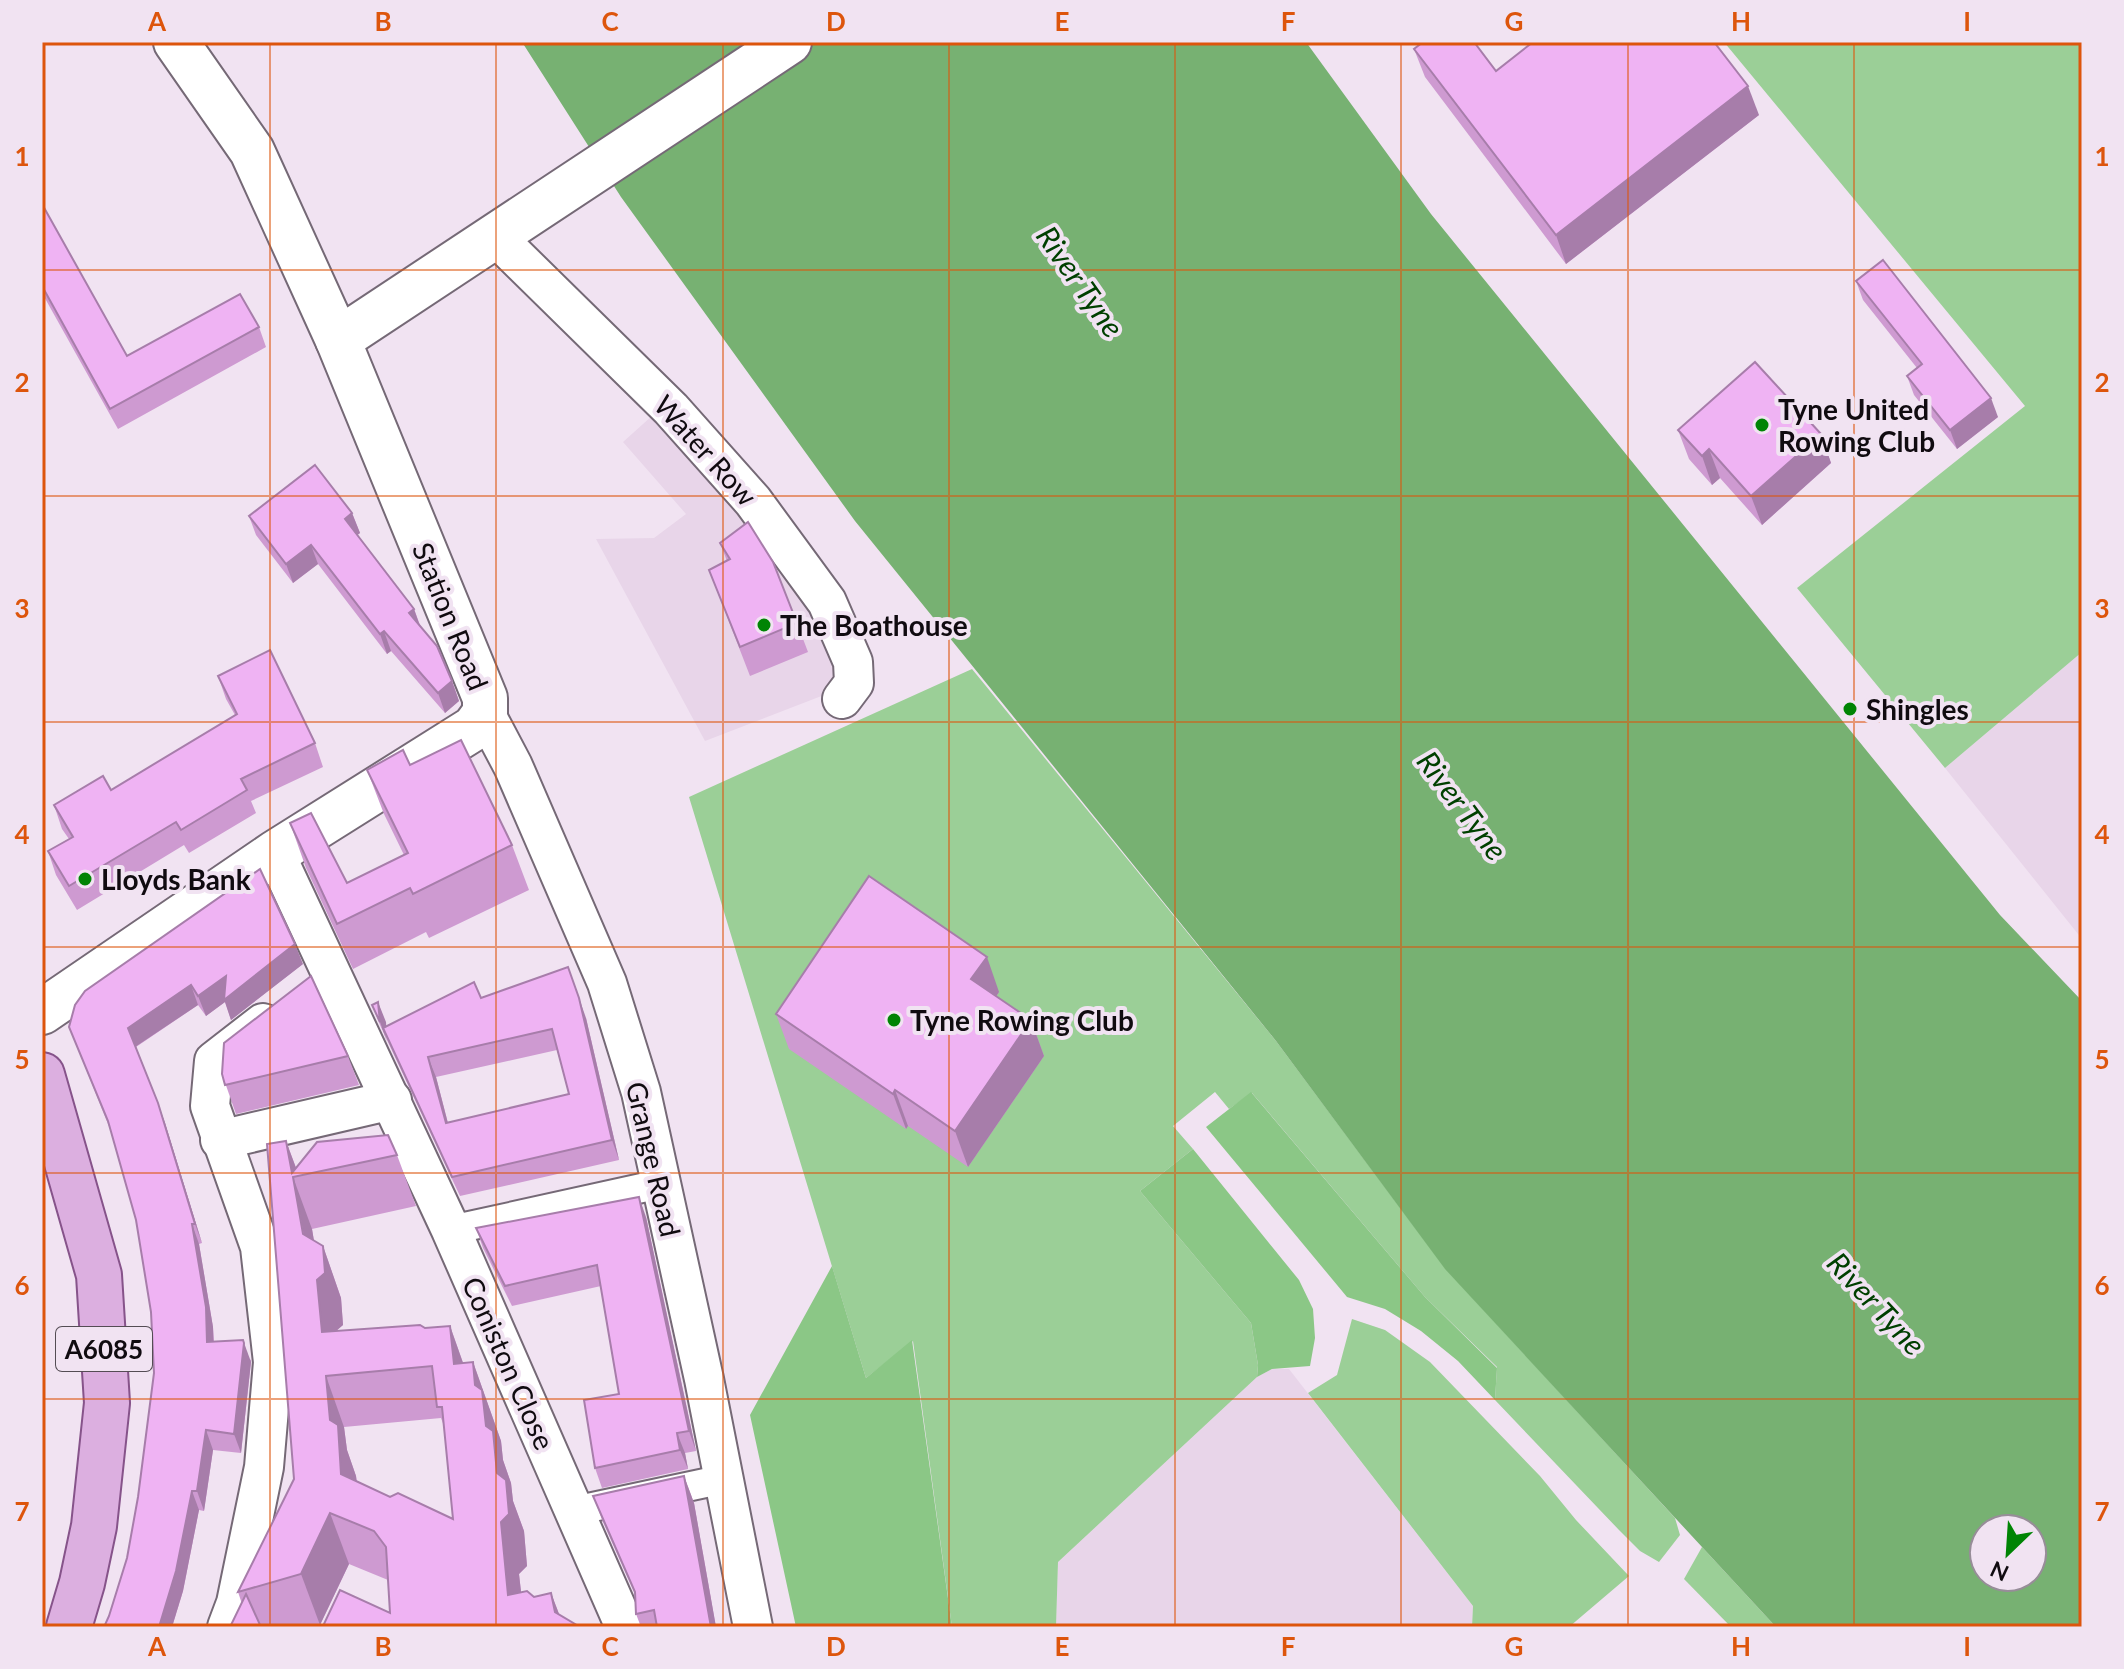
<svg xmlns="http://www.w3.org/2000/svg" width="2124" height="1669" font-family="Lato,sans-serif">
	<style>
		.built { fill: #e8d5e9 }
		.green { fill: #9bcf97 }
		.forest { fill: #8bc786 }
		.water { fill: #77b172; fill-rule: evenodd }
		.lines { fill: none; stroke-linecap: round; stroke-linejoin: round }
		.pedestrian-casing { stroke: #756976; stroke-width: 32 }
		.minor-casing { stroke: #756976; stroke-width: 42 }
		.tertiary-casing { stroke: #756976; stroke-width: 48 }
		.primary-casing { stroke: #86538a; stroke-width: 48 }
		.pedestrian { stroke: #fff; stroke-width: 28 }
		.minor { stroke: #fff; stroke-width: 38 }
		.tertiary { stroke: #fff; stroke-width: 44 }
		.primary { stroke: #dcafe0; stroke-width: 44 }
		.wall { fill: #ce9ad1; fill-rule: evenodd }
		.shaded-wall { fill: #a77daa }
		.building { fill: #efb3f3; stroke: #a77daa; stroke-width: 2; fill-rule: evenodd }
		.grid { fill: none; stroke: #dd550c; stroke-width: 2; stroke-opacity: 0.55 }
		.poi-dot { fill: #008404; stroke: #f1e3f2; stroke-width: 3 }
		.labels { text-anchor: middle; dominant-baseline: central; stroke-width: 8; stroke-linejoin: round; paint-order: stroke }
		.shield { fill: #f1e3f2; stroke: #544c54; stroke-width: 2 }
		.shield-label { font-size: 26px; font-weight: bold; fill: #100b10 }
		.poi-label { font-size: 28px; font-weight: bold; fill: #100b10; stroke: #f1e3f2; text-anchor: start }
		.street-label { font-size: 28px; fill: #100b10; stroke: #f1e3f2 }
		.water-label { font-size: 30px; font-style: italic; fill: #004000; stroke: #f1e3f2 }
		.neatline { fill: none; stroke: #dd550c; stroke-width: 3 }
		.grid-label { font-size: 26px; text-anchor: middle; font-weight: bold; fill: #dd550c }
	</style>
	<rect width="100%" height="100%" fill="#f1e3f2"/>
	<g class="built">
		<polygon points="653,415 816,604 835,664 837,690 705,741 596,539 654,538 686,514 623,442"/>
		<polygon points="2082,652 2082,939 1945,768"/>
		<polygon points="1272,1369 1289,1369 1473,1606 1472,1627 1056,1627 1058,1562 1257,1377"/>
	</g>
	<g class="green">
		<polygon points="1724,42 2082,42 2082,652 1945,768 1797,588 2025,406"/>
		<polygon points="972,669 1276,1041 1445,1268 1675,1518 1680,1535 1659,1562 1640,1551 1619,1530 1495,1400 1497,1367 1425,1297 1252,1093 1229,1109 1215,1092 1173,1126 1193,1149 1140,1191 1251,1323 1258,1365 1257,1377 1058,1562 1056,1627 952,1627 913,1341 866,1378 689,797"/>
		<polygon points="1352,1319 1385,1330 1430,1362 1540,1476 1576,1520 1629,1576 1569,1627 1472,1627 1473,1606 1308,1393 1337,1375"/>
		<polygon points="1702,1547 1776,1627 1731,1627 1684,1579"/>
	</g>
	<g class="forest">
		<polygon points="1251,1092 1425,1297 1497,1368 1495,1400 1458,1361 1421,1331 1385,1309 1347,1297 1206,1127"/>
		<polygon points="1193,1149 1299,1280 1313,1309 1315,1338 1310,1366 1272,1369 1257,1377 1258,1365 1251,1323 1140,1191"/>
		<polygon points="832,1266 866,1378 912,1340 952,1627 796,1627 750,1415"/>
	</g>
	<path class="water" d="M522 42H1306L1431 214 2000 915 2082 1001V1627H1776L1445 1269 1276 1041 855 521 621 197ZM1984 1529H2032V1577H1984Z"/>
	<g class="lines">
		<defs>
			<g id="pedestrian">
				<polyline points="451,1230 660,1184"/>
				<polyline points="574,1511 724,1479"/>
			</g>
			<g id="minor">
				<polyline points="496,237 671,409 753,501 827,602 853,662 854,683 842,699"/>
				<polyline points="485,713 513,766 607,983 641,1092 704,1379 753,1627"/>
				<polyline points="275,853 451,1230 625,1627"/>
				<polyline points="220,1140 392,1100"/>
				<polyline points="227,1627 236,1603 264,1467 273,1362 260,1247 210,1106 214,1061 263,1023"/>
			</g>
			<g id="tertiary">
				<polyline points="338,340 789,42"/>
				<polyline points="42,1012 275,853 474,728 485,713 485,698 338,340 252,151 176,42"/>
			</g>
			<polyline id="primary" points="42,1075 99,1275 107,1403 94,1526 82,1583 69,1627"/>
		</defs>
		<use href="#pedestrian" class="pedestrian-casing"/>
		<use href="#minor" class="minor-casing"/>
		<use href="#tertiary" class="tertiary-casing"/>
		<use href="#primary" class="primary-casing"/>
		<use href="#pedestrian" class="pedestrian"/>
		<use href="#minor" class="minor"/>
		<use href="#tertiary" class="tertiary"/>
		<use href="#primary" class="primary"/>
	</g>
	<g class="wall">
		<polygon points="1414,49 1496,71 1759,115 1566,264 1425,77"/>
		<polygon points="42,204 127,356 259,327 266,347 118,429 42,293"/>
		<polygon points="1856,281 1998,417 1957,449 1914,395 1907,376 1917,368 1863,300"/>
		<polygon points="1678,430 1821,434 1831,463 1762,525 1720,478 1712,485 1689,459"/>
		<polygon points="352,513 360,533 357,535 414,609 420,625 452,681 459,701 445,713 391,651 387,654 318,564 293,583 256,535 249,516"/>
		<polygon points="720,543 797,623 808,652 750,676 709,570 727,561"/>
		<polygon points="218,676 315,743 323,767 251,801 256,813 189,853 184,845 77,910 56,875 48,851 69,839 62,829 54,805 111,790 235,715 226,699"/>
		<polygon points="410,765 512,845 529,890 429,938 426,932 353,969 306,868 290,823 347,883 404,855 384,814 367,770"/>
		<polygon points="303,964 231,1020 225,1002 206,1016 198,1005 136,1047 165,1123 202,1243 199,1244 213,1327 214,1341 251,1360 251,1362 241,1453 213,1450 204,1511 199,1510 183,1591 172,1627 104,1627 109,1616 127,1558 138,1497 154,1373 151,1312 136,1220 110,1129 69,1027 75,1005"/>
		<polygon points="999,992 996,997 1031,1020 1044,1056 968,1167 908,1126 906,1129 789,1049 776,1014"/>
		<path d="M481 998 586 1018 619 1160 460 1196 380 1025 372 1005 378 1002 386 1026ZM557 1050 569 1094 448 1123 436 1077Z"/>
		<polygon points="348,1056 359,1085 236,1114 222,1074"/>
		<path d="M286 1141 296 1168 397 1155 416 1206 312 1229 314 1241 323 1246 341 1298 343 1325 336 1331 425 1328 450 1326 463 1363 473 1362 501 1441 503 1460 511 1483 513 1501 524 1531 527 1566 519 1574 521 1592 534 1597 551 1593 559 1614 390 1613 388 1580 349 1564 320 1625 314 1627H230L242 1604 238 1592 294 1479ZM441 1418 444 1426 453 1519 390 1497 357 1481 356 1476 347 1450 344 1427Z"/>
		<polygon points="646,1217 696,1451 685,1453 688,1469 602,1488 595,1468 619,1394 601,1286 512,1306 483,1248 476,1228"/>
		<polygon points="684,1476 694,1503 716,1627 641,1627 636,1614 636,1596 603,1522 593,1496"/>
	</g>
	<g class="shaded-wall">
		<polygon points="1748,86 1759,115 1566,264 1556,235"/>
		<polygon points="1991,398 1998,417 1957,449 1950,430"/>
		<polygon points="1821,434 1831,463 1762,525 1751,496"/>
		<polygon points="1709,449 1720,478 1712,485 1702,456"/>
		<polygon points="352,513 360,533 352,539 345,519"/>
		<polygon points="311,545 318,564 293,583 286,564"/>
		<polygon points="414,609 421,629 409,613"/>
		<polygon points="384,631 391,651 387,654 380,634"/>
		<polygon points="452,681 459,701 445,713 438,693"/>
		<polygon points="295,944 303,964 231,1020 225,1002 206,1016 198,996 226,976"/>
		<polygon points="987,957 999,992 984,1015 971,979"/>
		<polygon points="191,985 198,1005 135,1047 128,1028"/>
		<polygon points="579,998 586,1018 619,1160 612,1140"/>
		<polygon points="378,1002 386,1022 387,1036 383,1028 387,1042 380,1022"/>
		<polygon points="1031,1020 1044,1056 968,1167 955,1131"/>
		<polygon points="428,1057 436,1077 453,1143 446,1123"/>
		<polygon points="895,1090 908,1126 906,1129 893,1094"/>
		<polygon points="158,1103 165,1123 202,1243 195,1224"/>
		<polygon points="286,1141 299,1176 292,1173"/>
		<polygon points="293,1177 312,1229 320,1277 323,1246 341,1298 343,1325 336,1331 322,1332"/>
		<polygon points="639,1197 646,1217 696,1451 689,1431"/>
		<polygon points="192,1224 199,1244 213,1327 214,1361 207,1342"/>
		<polygon points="450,1326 468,1377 454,1364"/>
		<polygon points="243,1340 251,1362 241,1453 234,1434"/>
		<polygon points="473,1362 501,1441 503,1460 511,1483 513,1501 524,1531 527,1566 519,1574 525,1627 508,1595 497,1473 475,1385"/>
		<polygon points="326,1376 344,1427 347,1450 356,1476 360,1525 341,1474 330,1420"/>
		<polygon points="206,1430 213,1450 204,1511 197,1491"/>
		<polygon points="677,1433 685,1453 688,1469 680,1450"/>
		<polygon points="684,1476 694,1503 716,1627 711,1627"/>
		<polygon points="192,1491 199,1510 183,1591 172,1627 159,1627"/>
		<polygon points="330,1513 349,1564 320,1625 301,1574"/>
		<polygon points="551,1593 564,1627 555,1612"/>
	</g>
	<g class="building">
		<polygon points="1423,42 1474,42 1496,71 1533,42 1714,42 1748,86 1556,235 1414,49"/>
		<polygon points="42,204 127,356 240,294 259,327 110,409 42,286"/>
		<polygon points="1883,260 1991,398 1950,430 1907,376 1922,364 1856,281"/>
		<polygon points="1755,362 1821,434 1751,496 1709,449 1702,456 1678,430"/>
		<polygon points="315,465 352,513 345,519 414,609 409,613 437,646 452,681 438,693 384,631 380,634 311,545 286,564 249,516"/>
		<polygon points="748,522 773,562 797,623 740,647 709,570 730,559 720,543"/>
		<polygon points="270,650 315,743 241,779 247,790 181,830 176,822 69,886 48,851 73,837 54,805 103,776 111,790 237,714 218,676"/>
		<polygon points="461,740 512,845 413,894 410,888 337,924 290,823 311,813 347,883 408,853 367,770 403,750 410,765"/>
		<polygon points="260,869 295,944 224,1000 226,976 198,996 191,985 128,1028 158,1103 195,1224 192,1224 206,1307 207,1342 243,1340 244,1343 234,1434 206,1430 197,1491 192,1491 176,1571 159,1627 104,1627 109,1616 127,1558 138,1497 154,1373 151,1312 136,1220 108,1121 69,1027 75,1005 85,991"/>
		<polygon points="869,876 987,957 971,979 1031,1020 955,1131 895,1090 893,1094 776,1014"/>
		<path d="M568 967 579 998 612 1140 452 1177 383 1028 474 982 481 998ZM552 1029 569 1094 446 1123 428 1057Z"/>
		<polygon points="311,976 348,1056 225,1085 222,1074 224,1043"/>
		<polygon points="378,1002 380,1022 372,1005"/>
		<path d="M388 1135 397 1155 293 1177 303 1234 323 1246 325 1273 317 1280 322 1332 420 1325 425 1328 450 1326 454 1364 473 1362 475 1385 482 1390 486 1426 493 1431 497 1473 506 1480 509 1514 501 1522 508 1595 527 1591 534 1597 551 1593 555 1612 580 1627H324L323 1626 340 1590 390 1613 386 1547 374 1531 330 1513 301 1574 238 1592 294 1479 267 1144 286 1141 292 1173 317 1142ZM432 1366 437 1407H442L453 1519 398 1493 390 1497 341 1474 338 1425 330 1420 326 1376Z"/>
		<polygon points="639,1197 689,1431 677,1433 680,1450 595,1468 584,1400 619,1394 597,1265 505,1286 476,1228"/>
		<polygon points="684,1476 711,1627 657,1627 654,1610 636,1614 635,1592 593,1496"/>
		<polygon points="246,1594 261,1627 230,1627"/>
	</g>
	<path class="grid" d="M270 42V1627M496 42V1627M723 42V1627M949 42V1627M1175 42V1627M1401 42V1627M1628 42V1627M1854 42V1627M42 270H2082M42 496H2082M42 722H2082M42 947H2082M42 1173H2082M42 1399H2082"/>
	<g class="poi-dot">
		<circle cx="1762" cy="425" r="8"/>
		<circle cx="764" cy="625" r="8"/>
		<circle cx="1850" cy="709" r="8"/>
		<circle cx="85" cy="879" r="8"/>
		<circle cx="894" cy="1020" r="8"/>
	</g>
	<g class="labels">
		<rect class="shield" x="56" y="1327" width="96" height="44" rx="6"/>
		<g class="shield-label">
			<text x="104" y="1349">A6085</text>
		</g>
		<g class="poi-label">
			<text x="1778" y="409">Tyne United<tspan x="1778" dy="32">Rowing Club</tspan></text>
			<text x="780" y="625">The Boathouse</text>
			<text x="1866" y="709">Shingles</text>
			<text x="101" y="879">Lloyds Bank</text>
			<text x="910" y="1020">Tyne Rowing Club</text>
		</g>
		<g class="street-label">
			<text transform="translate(706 450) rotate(48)">Water Row</text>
			<text transform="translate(451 616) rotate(68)">Station Road</text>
			<text transform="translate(654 1159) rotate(77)">Grange Road</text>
			<text transform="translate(509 1363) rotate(66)">Coniston Close</text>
		</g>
		<g class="water-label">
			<text transform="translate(1081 281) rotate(55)">River Tyne</text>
			<text transform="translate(1463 805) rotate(53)">River Tyne</text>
			<text transform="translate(1877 1303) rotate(47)">River Tyne</text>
		</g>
	</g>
	<rect width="2124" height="1669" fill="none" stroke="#f1e3f2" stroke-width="88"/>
	<g transform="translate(2008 1553) rotate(205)"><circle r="38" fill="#f1e3f2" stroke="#978d98" stroke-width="2"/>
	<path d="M0-6L14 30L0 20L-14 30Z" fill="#008404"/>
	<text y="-12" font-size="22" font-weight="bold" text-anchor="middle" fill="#100b10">N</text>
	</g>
	<rect x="44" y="44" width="2036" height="1581" class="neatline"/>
	<g class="grid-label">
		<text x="157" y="31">A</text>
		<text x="383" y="31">B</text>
		<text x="610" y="31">C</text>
		<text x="836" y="31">D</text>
		<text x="1062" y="31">E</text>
		<text x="1288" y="31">F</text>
		<text x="1514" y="31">G</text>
		<text x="1741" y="31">H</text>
		<text x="1967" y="31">I</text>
		<text x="22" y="166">1</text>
		<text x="2102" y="166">1</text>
		<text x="22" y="392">2</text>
		<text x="2102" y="392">2</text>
		<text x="22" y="618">3</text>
		<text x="2102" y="618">3</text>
		<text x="22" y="844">4</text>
		<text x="2102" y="844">4</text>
		<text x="22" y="1069">5</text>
		<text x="2102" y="1069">5</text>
		<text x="22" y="1295">6</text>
		<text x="2102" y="1295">6</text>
		<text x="22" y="1521">7</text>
		<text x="2102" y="1521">7</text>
		<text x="157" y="1656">A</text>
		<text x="383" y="1656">B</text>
		<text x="610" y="1656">C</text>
		<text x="836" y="1656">D</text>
		<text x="1062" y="1656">E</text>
		<text x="1288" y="1656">F</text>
		<text x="1514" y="1656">G</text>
		<text x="1741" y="1656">H</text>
		<text x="1967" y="1656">I</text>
	</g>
</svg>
